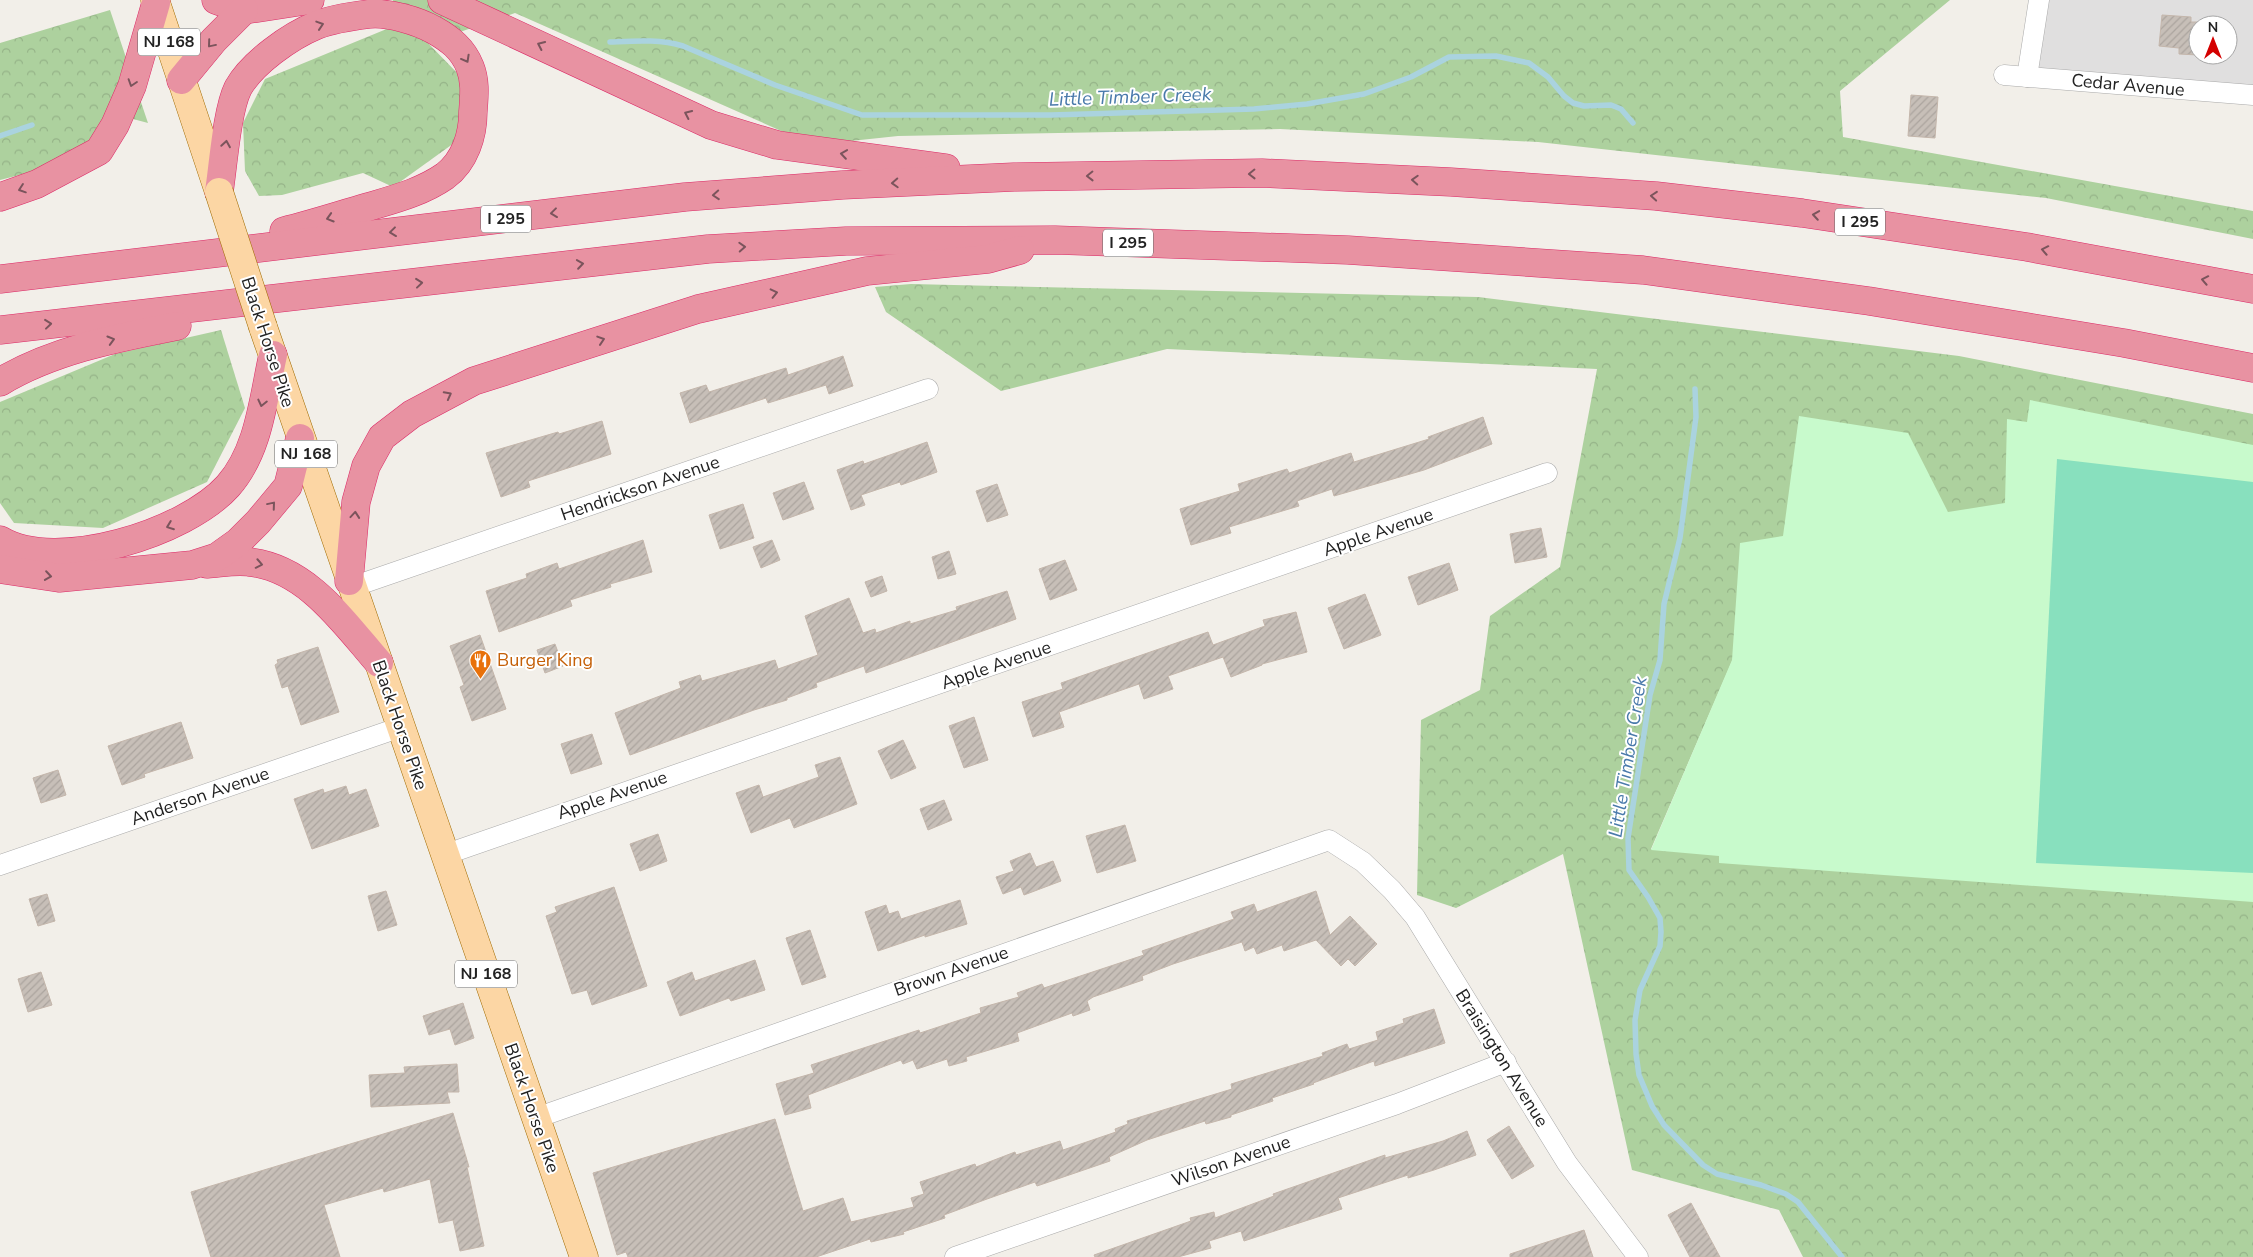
<svg xmlns="http://www.w3.org/2000/svg" width="2253" height="1257" font-family="'Nunito Sans',sans-serif">
	<style>
		.residential { fill: #e0dfdf; fill-rule: evenodd }
		.forest { fill: url(#forest-crowns) }
		.park { fill: #c8facc }
		.pitch { fill: #88e0be }
		.lines { fill: none; stroke-linecap: round; stroke-linejoin: round }
		.stream { stroke: #aad3df; stroke-width: 5.5 }
		.building { fill: url(#building-hatch); stroke: #c4b6ab }
		.minor-casing { stroke: #a9a9a9; stroke-width: 21 }
		.primary-casing { stroke: #a06b00; stroke-width: 29 }
		.motorway-casing { stroke: #dc2a67; stroke-width: 29 }
		.minor { stroke: #fff; stroke-width: 20 }
		.primary { stroke: #fcd6a4; stroke-width: 28 }
		.motorway { stroke: #e892a2; stroke-width: 28 }
		.primary-bridge-casing { stroke: #a06b00; stroke-width: 29; stroke-linecap: butt }
		.primary-bridge { stroke: #fcd6a4; stroke-width: 28 }
		.oneway { stroke: #7b545c }
		.labels { text-anchor: middle; dominant-baseline: central; stroke-width: 4; stroke-linejoin: round; paint-order: stroke }
		.shield { fill: #fff; stroke: #646464; stroke-width: 1 }
		.shield-label { font-size: 16px; font-weight: bold; fill: #222 }
		.street-label { font-size: 18px; fill: #222; stroke: #fff }
		.food-label { font-size: 18px; fill: #c56008; stroke: #fff; text-anchor: start }
		.water-label { font-size: 19px; font-style: italic; fill: #4a7aab; stroke: #fff }
	</style>
	<defs>
		<pattern id="forest-crowns" width="20" height="18" patternUnits="userSpaceOnUse" patternTransform="scale(1.25)"><rect width="20" height="18" fill="#add19e"/><path d="M2 6a3 3 0 1 1 6 0M12 15a3 3 0 1 1 6 0" fill="none" stroke="#95b388"/></pattern>
		<pattern id="building-hatch" width="6" height="6" patternUnits="userSpaceOnUse" patternTransform="scale(1.25)"><rect width="6" height="6" fill="#c7bfb8"/><path d="M-1 1l2-2M0 6l6-6M5 7l2-2" fill="none" stroke="#aba49e"/></pattern>
	</defs>
	<rect width="100%" height="100%" fill="#f2efe9"/>
	<path class="residential" d="M2039 0H2253V95L2027 77ZM2198 25H2228V55H2198Z"/>
	<g class="forest">
		<polygon points="393,0 1950,0 1840,91 1843,137 2253,211 2253,239 2046,198 1538,142 1280,129 898,136 813,145 515,13 428,43 464,80 468,133 393,187 363,173 282,195 259,196 245,171 243,123 265,79 389,28"/>
		<polygon points="110,10 148,123 118,115 63,164 0,180 0,43"/>
		<polygon points="911,284 1478,297 1959,356 2253,414 2253,457 2003,619 1783,543 1651,849 2253,901 2253,1257 1803,1257 1779,1210 1632,1170 1563,854 1456,908 1417,895 1421,720 1480,690 1490,616 1560,567 1597,369 1167,349 1001,391 886,312 875,287"/>
		<polygon points="221,330 245,408 207,482 103,528 14,523 0,503 0,402 115,354"/>
	</g>
	<polygon class="park" points="2030,400 2253,445 2253,902 1719,863 1719,856 1651,850 1732,660 1740,543 1783,536 1799,416 1908,433 1948,512 2005,503 2007,419 2027,422"/>
	<polygon class="pitch" points="2057,459 2253,482 2253,873 2036,863"/>
	<g class="lines">
		<g class="stream">
			<path d="M610 42C635 41 659 39 683 46L775 85 862 115H1051L1254 109 1307 104 1364 94 1411 77 1449 57 1496 56 1529 63 1548 77 1564 96 1573 103 1584 106 1611 105 1621 109 1633 123"/>
			<polyline points="0,136 32,125"/>
			<polyline points="1695,389 1696,417 1680,538 1664,604 1660,660 1650,695 1628,838 1629,870 1648,897 1660,918 1661,932 1660,946 1640,990 1635,1020 1636,1054 1639,1075 1652,1106 1664,1125 1703,1165 1717,1174 1761,1185 1786,1194 1798,1202 1842,1257"/>
		</g>
	</g>
	<g class="building">
		<polygon points="2162,15 2191,17 2191,22 2198,22 2198,55 2179,54 2179,48 2159,46"/>
		<polygon points="1911,95 1938,97 1935,138 1908,136"/>
		<polygon points="843,356 853,386 829,394 826,385 768,403 766,398 690,423 680,393 706,385 709,392 786,368 788,375"/>
		<polygon points="1483,417 1492,444 1424,470 1334,496 1332,489 1297,501 1299,506 1229,527 1231,533 1191,545 1180,509 1240,491 1238,484 1287,469 1289,473 1351,453 1354,462 1429,439 1428,437"/>
		<polygon points="602,421 611,454 528,481 530,487 501,497 486,453 558,432 559,434"/>
		<polygon points="927,442 937,472 901,485 900,482 861,495 865,505 851,510 837,470 863,461 864,464"/>
		<polygon points="804,482 814,509 783,520 773,493"/>
		<polygon points="997,484 1008,515 987,522 976,491"/>
		<polygon points="743,504 754,538 720,549 709,515"/>
		<polygon points="1541,528 1547,557 1515,563 1510,534"/>
		<polygon points="643,540 652,572 610,584 611,587 570,600 572,606 499,632 486,591 527,578 526,574 557,563 559,569"/>
		<polygon points="772,540 780,560 761,568 753,547"/>
		<polygon points="949,551 956,574 938,579 932,557"/>
		<polygon points="1065,560 1077,590 1050,600 1039,569"/>
		<polygon points="1449,563 1458,590 1418,605 1408,577"/>
		<polygon points="882,576 887,591 871,597 865,582"/>
		<polygon points="1007,591 1016,619 866,673 864,666 816,683 817,687 787,698 787,700 754,710 630,755 615,713 681,688 679,682 700,675 702,681 775,660 778,669 818,655 805,616 849,598 863,633 875,629 876,633 910,621 910,624 957,610 956,607"/>
		<polygon points="1365,594 1381,635 1344,649 1328,608"/>
		<polygon points="1296,612 1307,652 1262,664 1262,665 1231,677 1223,657 1168,676 1173,689 1144,699 1139,684 1059,712 1064,727 1033,737 1022,702 1063,689 1061,683 1208,632 1213,645 1265,626 1263,620"/>
		<polygon points="480,635 506,709 472,721 460,687 464,685 450,646"/>
		<polygon points="555,644 563,666 545,673 537,650"/>
		<polygon points="318,647 339,712 301,725 288,686 282,688 275,665 278,663 277,660"/>
		<polygon points="974,717 988,760 964,768 949,726"/>
		<polygon points="181,722 193,758 144,774 145,777 122,785 108,746"/>
		<polygon points="592,734 602,764 571,774 561,744"/>
		<polygon points="903,740 916,768 891,779 878,751"/>
		<polygon points="840,757 857,804 794,828 790,818 751,833 736,793 759,785 763,797 819,777 815,765"/>
		<polygon points="58,770 66,795 41,803 33,778"/>
		<polygon points="346,786 349,795 366,789 379,826 312,849 294,799 323,789 324,793"/>
		<polygon points="944,800 952,820 928,830 920,809"/>
		<polygon points="1125,825 1136,861 1097,873 1086,836"/>
		<polygon points="658,834 667,861 640,871 630,844"/>
		<polygon points="1030,853 1036,867 1053,861 1061,881 1024,895 1021,887 1003,894 996,877 1014,871 1010,861"/>
		<polygon points="614,887 647,986 592,1005 587,990 572,994 546,916 557,912 555,907"/>
		<polygon points="386,891 397,925 378,931 368,896"/>
		<polygon points="1316,891 1330,935 1350,916 1377,944 1355,966 1348,959 1341,966 1316,940 1284,951 1282,945 1257,954 1254,947 1245,951 1242,942 1173,964 1142,976 1143,980 1093,997 1087,1001 1090,1010 1073,1016 1072,1013 1017,1033 1019,1041 966,1057 967,1061 949,1066 947,1059 917,1069 913,1060 903,1064 901,1060 808,1095 811,1108 785,1115 776,1084 814,1073 811,1065 919,1030 920,1033 981,1013 980,1008 1019,997 1017,993 1042,984 1044,988 1144,955 1142,951 1234,919 1231,912 1254,904 1257,912"/>
		<polygon points="47,894 55,921 38,926 29,899"/>
		<polygon points="960,900 967,924 925,937 925,935 878,951 865,912 886,905 889,914 898,911 901,919"/>
		<polygon points="810,930 826,977 802,985 786,938"/>
		<polygon points="755,960 765,990 731,1001 729,998 680,1016 667,982 692,972 695,981"/>
		<polygon points="41,972 52,1005 28,1012 18,979"/>
		<polygon points="463,1003 474,1038 455,1045 450,1029 429,1035 423,1016"/>
		<polygon points="1434,1009 1445,1043 1375,1066 1374,1061 1313,1083 1314,1084 1272,1098 1273,1101 1231,1115 1231,1117 1206,1124 1205,1121 1147,1140 1109,1157 1110,1161 1037,1186 1035,1182 987,1199 944,1215 945,1218 903,1232 904,1234 871,1242 870,1239 816,1257 628,1257 626,1252 617,1255 593,1173 775,1119 803,1211 843,1198 851,1222 914,1207 911,1198 924,1194 920,1182 975,1164 976,1167 1015,1152 1016,1155 1060,1141 1063,1150 1116,1132 1115,1129 1128,1124 1127,1121 1232,1089 1231,1084 1323,1056 1322,1053 1347,1044 1349,1049 1378,1040 1376,1032 1404,1023 1403,1019"/>
		<polygon points="457,1064 459,1092 447,1092 450,1103 371,1107 369,1075 405,1073 404,1067"/>
		<polygon points="453,1113 469,1167 467,1167 484,1246 460,1251 453,1220 439,1223 430,1179 384,1192 383,1188 324,1205 340,1257 211,1257 191,1192"/>
		<polygon points="1509,1126 1534,1166 1512,1179 1487,1140"/>
		<polygon points="1467,1131 1476,1155 1434,1170 1408,1178 1408,1175 1338,1198 1342,1209 1244,1241 1241,1231 1209,1241 1211,1248 1178,1257 1095,1257 1094,1255 1191,1221 1190,1218 1214,1212 1215,1218 1274,1196 1273,1194 1385,1155 1385,1158 1443,1141"/>
		<polygon points="1691,1203 1720,1257 1690,1257 1668,1215"/>
		<polygon points="1584,1230 1593,1257 1510,1257 1510,1254"/>
	</g>
	<g class="lines">
		<defs>
			<g id="minor">
				<polyline points="2004,75 2253,95"/>
				<polyline points="2027,77 2039,0"/>
				<polyline points="352,587 928,389"/>
				<polyline points="444,855 1547,473"/>
				<polyline points="0,865 401,727"/>
				<polyline points="536,1118 1329,840 1363,862 1392,890 1415,917 1567,1163 1638,1257"/>
				<polyline points="955,1257 1397,1104 1506,1062"/>
			</g>
			<g id="primary">
				<polyline points="155,0 219,192"/>
				<polyline points="263,327 584,1257"/>
			</g>
			<g id="motorway">
				<polyline points="216,0 244,10 310,0"/>
				<polyline points="442,0 711,125 777,145 946,168"/>
				<polyline points="181,80 214,40 244,10"/>
				<path d="M219 192C223 166 227 110 238 88 252 63 290 36 317 25 332 19 353 16 369 14 388 12 418 21 434 30 450 39 463 49 470 67 476 82 474 97 473 112 473 135 465 161 445 176 422 192 395 199 368 207 340 215 313 224 284 231"/>
				<polyline points="0,197 37,184 99,151 115,125 132,86 156,3"/>
				<polyline points="0,279 685,197 842,185 1014,177 1262,173 1451,182 1656,196 1802,213 2027,247 2253,289"/>
				<polyline points="0,330 708,249 846,241 1055,240 1348,250 1643,270 1869,301 2124,343 2253,368"/>
				<path d="M0 382C53 350 117 338 177 326"/>
				<path d="M0 540C56 574 186 533 228 486 259 451 263 400 273 355"/>
				<path d="M207 564C221 563 236 560 249 562 307 568 344 623 379 663"/>
				<polyline points="0,569 59,578 192,565 217,557 238,542 258,522 288,486 300,438"/>
				<polyline points="349,581 356,502 366,466 382,437 412,414 474,381 698,309 867,271 988,259 1020,250"/>
			</g>
		</defs>
		<use href="#minor" class="minor-casing"/>
		<use href="#primary" class="primary-casing"/>
		<use href="#motorway" class="motorway-casing"/>
		<use href="#minor" class="minor"/>
		<use href="#primary" class="primary"/>
		<use href="#motorway" class="motorway"/>
		<defs>
			<polyline id="primary-bridge" points="219,192 263,327"/>
		</defs>
		<use href="#primary-bridge" class="primary-bridge-casing"/>
		<use href="#primary-bridge" class="primary-bridge"/>
	</g>
	<defs><path id="oneway-chevron" d="M-2-3.5L2.5 0L-2 3.5" fill="none" stroke-width="1.6" stroke-linecap="round" stroke-linejoin="round" transform="scale(1.25)"/></defs>
	<g class="oneway">
		<use href="#oneway-chevron" transform="translate(320 25) rotate(-18)"/>
		<use href="#oneway-chevron" transform="translate(211 44) rotate(130)"/>
		<use href="#oneway-chevron" transform="translate(541 45) rotate(-155)"/>
		<use href="#oneway-chevron" transform="translate(466 59) rotate(61)"/>
		<use href="#oneway-chevron" transform="translate(132 83) rotate(108)"/>
		<use href="#oneway-chevron" transform="translate(688 114) rotate(-155)"/>
		<use href="#oneway-chevron" transform="translate(226 144) rotate(-81)"/>
		<use href="#oneway-chevron" transform="translate(844 154) rotate(-172)"/>
		<use href="#oneway-chevron" transform="translate(1252 174) rotate(179)"/>
		<use href="#oneway-chevron" transform="translate(1090 176) rotate(179)"/>
		<use href="#oneway-chevron" transform="translate(1415 180) rotate(-177)"/>
		<use href="#oneway-chevron" transform="translate(895 183) rotate(177)"/>
		<use href="#oneway-chevron" transform="translate(22 189) rotate(161)"/>
		<use href="#oneway-chevron" transform="translate(716 195) rotate(176)"/>
		<use href="#oneway-chevron" transform="translate(1654 196) rotate(-175)"/>
		<use href="#oneway-chevron" transform="translate(554 213) rotate(173)"/>
		<use href="#oneway-chevron" transform="translate(1816 215) rotate(-171)"/>
		<use href="#oneway-chevron" transform="translate(330 218) rotate(163)"/>
		<use href="#oneway-chevron" transform="translate(393 232) rotate(173)"/>
		<use href="#oneway-chevron" transform="translate(742 247) rotate(-3)"/>
		<use href="#oneway-chevron" transform="translate(2045 250) rotate(-169)"/>
		<use href="#oneway-chevron" transform="translate(580 264) rotate(-8)"/>
		<use href="#oneway-chevron" transform="translate(2205 280) rotate(-169)"/>
		<use href="#oneway-chevron" transform="translate(419 283) rotate(-6)"/>
		<use href="#oneway-chevron" transform="translate(774 293) rotate(-13)"/>
		<use href="#oneway-chevron" transform="translate(48 324) rotate(-6)"/>
		<use href="#oneway-chevron" transform="translate(111 340) rotate(-16)"/>
		<use href="#oneway-chevron" transform="translate(601 340) rotate(-18)"/>
		<use href="#oneway-chevron" transform="translate(448 395) rotate(-28)"/>
		<use href="#oneway-chevron" transform="translate(262 403) rotate(103)"/>
		<use href="#oneway-chevron" transform="translate(272 505) rotate(-50)"/>
		<use href="#oneway-chevron" transform="translate(355 515) rotate(-85)"/>
		<use href="#oneway-chevron" transform="translate(170 526) rotate(159)"/>
		<use href="#oneway-chevron" transform="translate(259 564) rotate(11)"/>
		<use href="#oneway-chevron" transform="translate(48 576) rotate(8)"/>
	</g>
	<defs>
		<symbol id="restaurant-pin" viewBox="-11 -11 22 30"><path d="M0 17L-7.5 6A9.5 9.5 0 1 1 7.5 6Z" fill="#e8710a" stroke="#fff"/><path d="M-5-6h1v4h1v-4h1v4h1v-4h1v5L-1.5 .5V6h-2V.5L-5-1ZM5-6V6H3V1.5H1.5Q1.5-4 5-6Z" fill="#fff"/></symbol>
	</defs>
	<g fill-rule="evenodd">
		<use href="#restaurant-pin" x="468" y="648" width="25" height="34"/>
	</g>
	<g class="labels">
		<g class="shield">
			<rect x="138" y="28.5" width="62" height="27" rx="4"/>
			<rect x="481" y="205.5" width="50" height="27" rx="4"/>
			<rect x="1835" y="208.5" width="50" height="27" rx="4"/>
			<rect x="1103" y="229.5" width="50" height="27" rx="4"/>
			<rect x="275" y="440.5" width="62" height="27" rx="4"/>
			<rect x="455" y="960.5" width="62" height="27" rx="4"/>
		</g>
		<g class="shield-label">
			<text x="169" y="42">NJ 168</text>
			<text x="506" y="219">I 295</text>
			<text x="1860" y="222">I 295</text>
			<text x="1128" y="243">I 295</text>
			<text x="306" y="454">NJ 168</text>
			<text x="486" y="974">NJ 168</text>
		</g>
		<g class="street-label">
			<text transform="translate(2128 85) rotate(5)">Cedar Avenue</text>
			<text transform="translate(268 342) rotate(72)">Black Horse Pike</text>
			<text transform="translate(640 488) rotate(-19)">Hendrickson Avenue</text>
			<text transform="translate(1378 532) rotate(-19)">Apple Avenue</text>
			<text transform="translate(996 665) rotate(-19)">Apple Avenue</text>
			<text transform="translate(400 725) rotate(71)">Black Horse Pike</text>
			<text transform="translate(612 795) rotate(-19)">Apple Avenue</text>
			<text transform="translate(200 796) rotate(-19)">Anderson Avenue</text>
			<text transform="translate(951 971) rotate(-19)">Brown Avenue</text>
			<text transform="translate(1502 1058) rotate(58)">Braisington Avenue</text>
			<text transform="translate(532 1108) rotate(71)">Black Horse Pike</text>
			<text transform="translate(1231 1161) rotate(-19)">Wilson Avenue</text>
		</g>
		<g class="food-label">
			<text x="497" y="660">Burger King</text>
		</g>
		<g class="water-label">
			<text transform="translate(1130 97) rotate(-2)">Little Timber Creek</text>
			<text transform="translate(1628 757) rotate(-81)">Little Timber Creek</text>
		</g>
	</g>
	<g transform="translate(2213 40)"><circle r="24" fill="#ffffff" stroke="#a7a7a7"/>
	<path d="M0-4L9 19L0 12L-9 19Z" fill="#d40000"/>
	<text y="-8" font-size="14" font-weight="bold" text-anchor="middle" fill="#222222">N</text>
	</g>
</svg>
